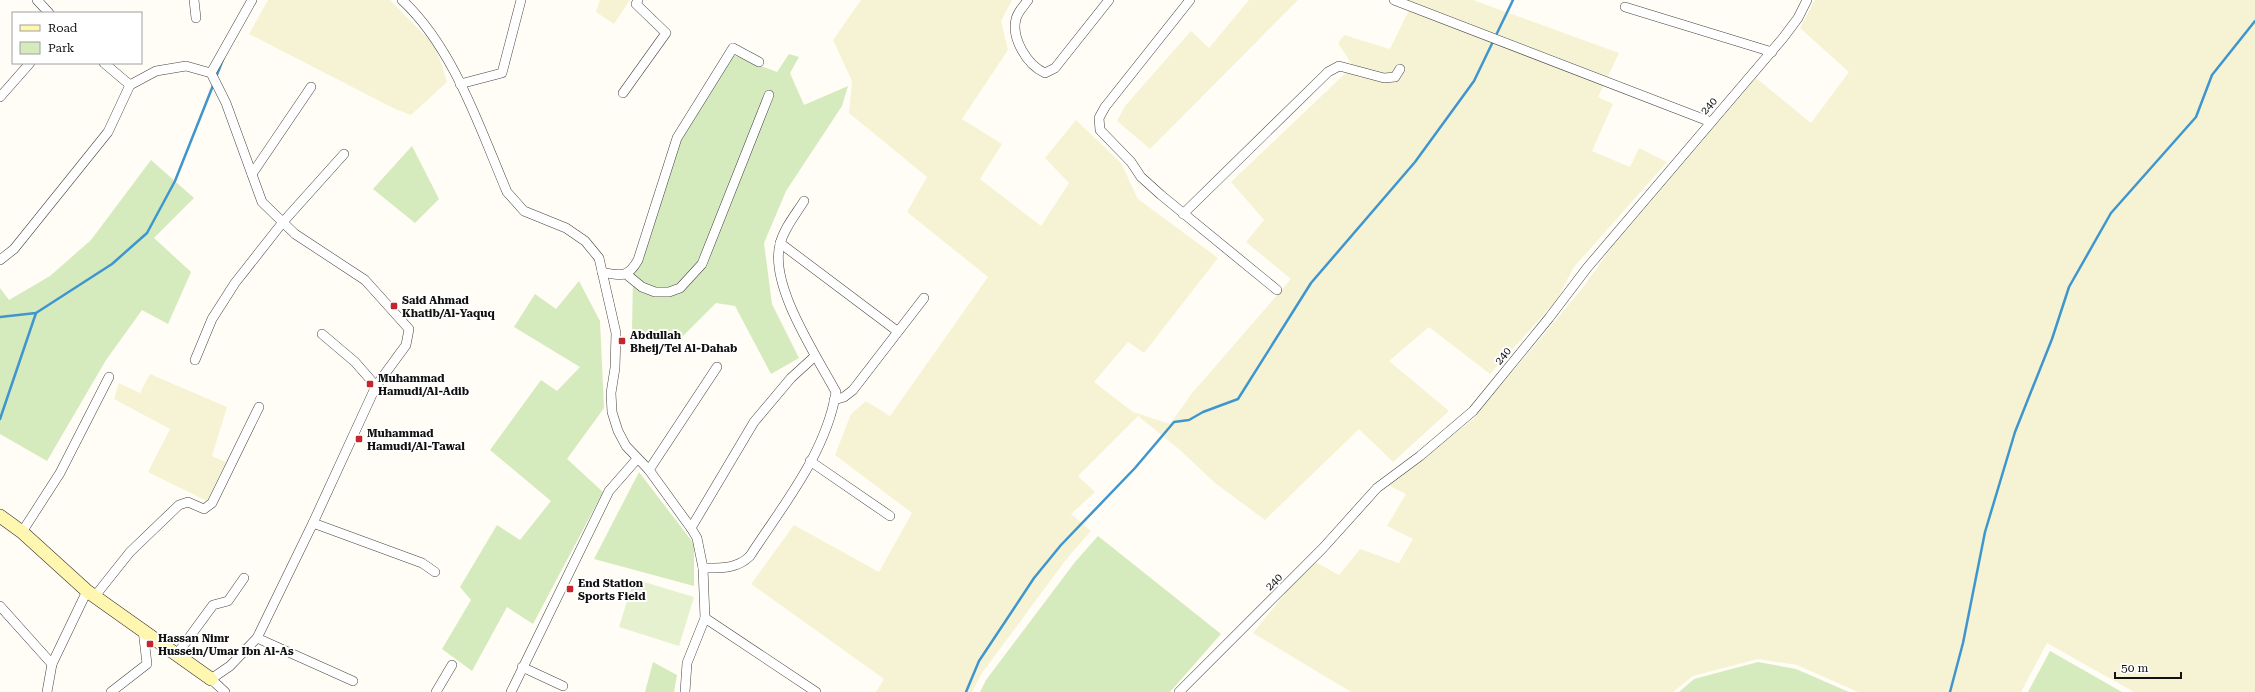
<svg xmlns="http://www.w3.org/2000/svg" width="2255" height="692" font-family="'Roboto Serif',serif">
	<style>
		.farmland { fill: #f6f3d4 }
		.green { fill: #d5ebbd }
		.pitch { fill: #e6f2cf }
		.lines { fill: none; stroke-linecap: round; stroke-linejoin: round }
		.stream { stroke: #3f96cf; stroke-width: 2.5 }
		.street-casing { stroke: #444; stroke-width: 10 }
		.secondary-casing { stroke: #333; stroke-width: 14 }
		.street { stroke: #fff; stroke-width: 9 }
		.secondary { stroke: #fff6b0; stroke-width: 13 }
		.poi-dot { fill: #c4262e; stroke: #fff; stroke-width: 1.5 }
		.labels { text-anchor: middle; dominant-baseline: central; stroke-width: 4; stroke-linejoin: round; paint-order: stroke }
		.street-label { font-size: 11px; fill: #111; stroke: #fff }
		.poi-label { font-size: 11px; font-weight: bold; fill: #111; stroke: #fff; text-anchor: start }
	</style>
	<rect width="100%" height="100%" fill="#fffdf5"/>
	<g class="farmland">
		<polygon points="268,0 390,0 436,47 447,82 411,115 395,109 249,34"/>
		<polygon points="600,0 630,0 614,24 596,12"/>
		<polygon points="861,0 1012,0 1001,21 1008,50 962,119 1002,144 980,179 1041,226 1069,183 1045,158 1076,120 1121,163 1138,199 1218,258 1144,353 1128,342 1094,382 1133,412 1170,424 1193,392 1291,279 1246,242 1264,220 1231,182 1353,66 1338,43 1344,35 1390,49 1410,8 1391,0 1473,0 1619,53 1598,97 1613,104 1592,151 1630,167 1639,148 1667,162 1574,267 1556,301 1490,374 1429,327 1389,361 1449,411 1393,462 1359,429 1265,520 1215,483 1180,450 1138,416 1078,476 1095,492 1071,514 1091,531 1068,557 982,673 972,692 876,692 884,679 751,584 794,525 879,572 912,513 835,455 851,414 866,401 890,416 988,277 907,212 927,177 849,113 852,81 833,40"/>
		<polygon points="1249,0 1298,0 1150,149 1117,121 1125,106 1191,31 1209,48"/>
		<polygon points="1815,0 2255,0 2255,692 2134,692 2047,643 2021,692 1858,692 1797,665 1758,659 1693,676 1673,692 1351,692 1253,633 1312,560 1339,575 1360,549 1399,563 1413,539 1387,526 1406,494 1388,485 1472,420 1581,290 1612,247 1756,78 1811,123 1849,72 1800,28"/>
		<polygon points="150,374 227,407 212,456 226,462 207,501 148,472 170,429 114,399 119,383 140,393"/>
	</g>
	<g class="green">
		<polygon points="731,54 777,72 789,54 799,57 790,73 804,105 848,86 842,106 786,191 764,243 772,304 799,358 771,374 735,306 716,303 681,338 632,330 633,277 682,131"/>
		<polygon points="412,146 439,199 415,223 373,189"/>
		<polygon points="151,160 194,198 154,238 191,272 168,324 142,310 106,360 47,461 0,434 0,288 9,300 50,276 91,240"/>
		<polygon points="579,281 600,321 604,408 567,459 603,492 533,624 507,607 472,671 442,649 471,600 460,587 497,525 520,540 551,501 490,450 541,380 557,391 580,367 514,327 535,294 556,309"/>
		<polygon points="639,472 694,544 694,586 594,559"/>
		<polygon points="1098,536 1221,634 1170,692 980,692 986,680 1075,562"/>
		<polygon points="2050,651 2122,692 2028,692"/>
		<polygon points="653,662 677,675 674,692 645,692"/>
		<polygon points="1758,662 1796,669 1849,692 1679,692 1694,679"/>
	</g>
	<polygon class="pitch" points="634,579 694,597 679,646 619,627"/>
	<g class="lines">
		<g class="stream">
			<polyline points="216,77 224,57"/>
			<polyline points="0,317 36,313 112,264 147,233 175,181 214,83"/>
			<polyline points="0,419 36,313"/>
			<polyline points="966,692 979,661 1034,578 1061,545 1135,468 1174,422 1189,420 1203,412 1238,399 1311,283 1415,162 1474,81 1513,0"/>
			<polyline points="1950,692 1963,643 1985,532 2015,432 2052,339 2069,287 2111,213 2196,117 2212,75 2255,21"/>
		</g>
		<defs>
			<g id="street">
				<polyline points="37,0 49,13"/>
				<polyline points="194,0 196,18"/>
				<path d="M402 0C454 48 480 129 507 192L524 211 566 228 585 241 599 258 616 333 615 368 611 393 612 412 618 431 626 446 649 470 691 528 697 538 703 568 705 618 687 663 685 692"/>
				<path d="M1028 0C1024 6 1018 11 1016 19 1011 38 1027 65 1045 73L1055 68 1109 0"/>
				<polyline points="1190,0 1105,107 1099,118 1100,130 1131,162 1141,177 1161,195 1277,290"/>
				<polyline points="1394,0 1711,122"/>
				<polyline points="1625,7 1772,52"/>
				<polyline points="104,63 130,85 156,71 186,66 211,73 226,103 262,202 295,234 365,280 409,329 406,345 376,386 313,523 257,638 230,666 211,679 225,692"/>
				<polyline points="211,73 252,0"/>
				<polyline points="460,84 502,73 521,0"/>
				<polyline points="623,93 666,33 636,4 638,0"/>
				<polyline points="0,97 30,63"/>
				<polyline points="252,174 311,87"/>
				<polyline points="1183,214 1328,72 1339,66 1384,78 1395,77 1400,69"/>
				<polyline points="780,243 897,331"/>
				<polyline points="0,260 14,249 108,132 130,85"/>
				<path d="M602 272C621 276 628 278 638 260L677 138 733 48 759 62"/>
				<polyline points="626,274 642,287 655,292 669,292 680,288 702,264 769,95"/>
				<polyline points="322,334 355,362 376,386"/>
				<polyline points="195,360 212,319 235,283 283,222 344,154"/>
				<polyline points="834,400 844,397 853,390 924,298"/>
				<polyline points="810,461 890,516"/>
				<polyline points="649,470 717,367"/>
				<polyline points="313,523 422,563 435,572"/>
				<polyline points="691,528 754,422 791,378 814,357"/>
				<polyline points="22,532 60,473 109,377"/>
				<path d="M703 568C721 568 737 569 750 556 783 505 826 453 836 392 816 355 769 285 780 244 784 228 796 214 804 201"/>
				<polyline points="95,596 130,552 179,505 188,502 204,509 212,503 259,407"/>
				<polyline points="0,606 52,664"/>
				<polyline points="705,618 816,692"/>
				<polyline points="257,638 353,681"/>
				<polyline points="177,654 213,605 228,601 244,578"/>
				<polyline points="522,667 563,686"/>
				<polyline points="47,692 52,664 87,591"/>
				<polyline points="111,692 147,664 143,630"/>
				<polyline points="436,692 452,665"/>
				<polyline points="511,692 609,491 637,459"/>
				<polyline points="1179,692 1323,548 1377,488 1420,456 1473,411 1549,318 1587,268 1783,38 1798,18 1807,0"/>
			</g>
			<polyline id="secondary" points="0,516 22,532 87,591 211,679"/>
		</defs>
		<use href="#street" class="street-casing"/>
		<use href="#secondary" class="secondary-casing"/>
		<use href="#street" class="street"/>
		<use href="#secondary" class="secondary"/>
	</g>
	<g class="poi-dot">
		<rect x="390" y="302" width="8" height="8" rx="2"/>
		<rect x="618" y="337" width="8" height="8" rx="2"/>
		<rect x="366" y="380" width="8" height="8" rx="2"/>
		<rect x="355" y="435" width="8" height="8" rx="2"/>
		<rect x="566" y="585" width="8" height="8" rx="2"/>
		<rect x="146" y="640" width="8" height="8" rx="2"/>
	</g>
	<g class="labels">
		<g class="street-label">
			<text transform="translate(1709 106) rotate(-49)">240</text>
			<text transform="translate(1503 356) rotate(-51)">240</text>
			<text transform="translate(1274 582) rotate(-46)">240</text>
		</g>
		<g class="poi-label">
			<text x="402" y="300">Said Ahmad<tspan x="402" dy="13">Khatib/Al-Yaquq</tspan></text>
			<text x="630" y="335">Abdullah<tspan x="630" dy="13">Bheij/Tel Al-Dahab</tspan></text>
			<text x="378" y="378">Muhammad<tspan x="378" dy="13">Hamudi/Al-Adib</tspan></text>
			<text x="367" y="433">Muhammad<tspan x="367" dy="13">Hamudi/Al-Tawal</tspan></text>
			<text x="578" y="583">End Station<tspan x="578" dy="13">Sports Field</tspan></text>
			<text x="158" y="638">Hassan Nimr<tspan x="158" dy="13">Hussein/Umar Ibn Al-As</tspan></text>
		</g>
	</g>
	<rect x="12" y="12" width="130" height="52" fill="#ffffff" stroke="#a0a0a0"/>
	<rect x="20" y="25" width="20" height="6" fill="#fff6b0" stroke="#a0a0a0"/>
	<text x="48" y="32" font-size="12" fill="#111111">Road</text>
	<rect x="20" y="42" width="20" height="12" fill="#d5ebbd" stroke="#a0a0a0"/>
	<text x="48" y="52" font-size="12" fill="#111111">Park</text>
	<path d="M2115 672v6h66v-6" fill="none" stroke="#111111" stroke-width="2"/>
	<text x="2121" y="672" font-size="12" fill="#111111" stroke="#ffffff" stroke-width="3" paint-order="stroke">50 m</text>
</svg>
